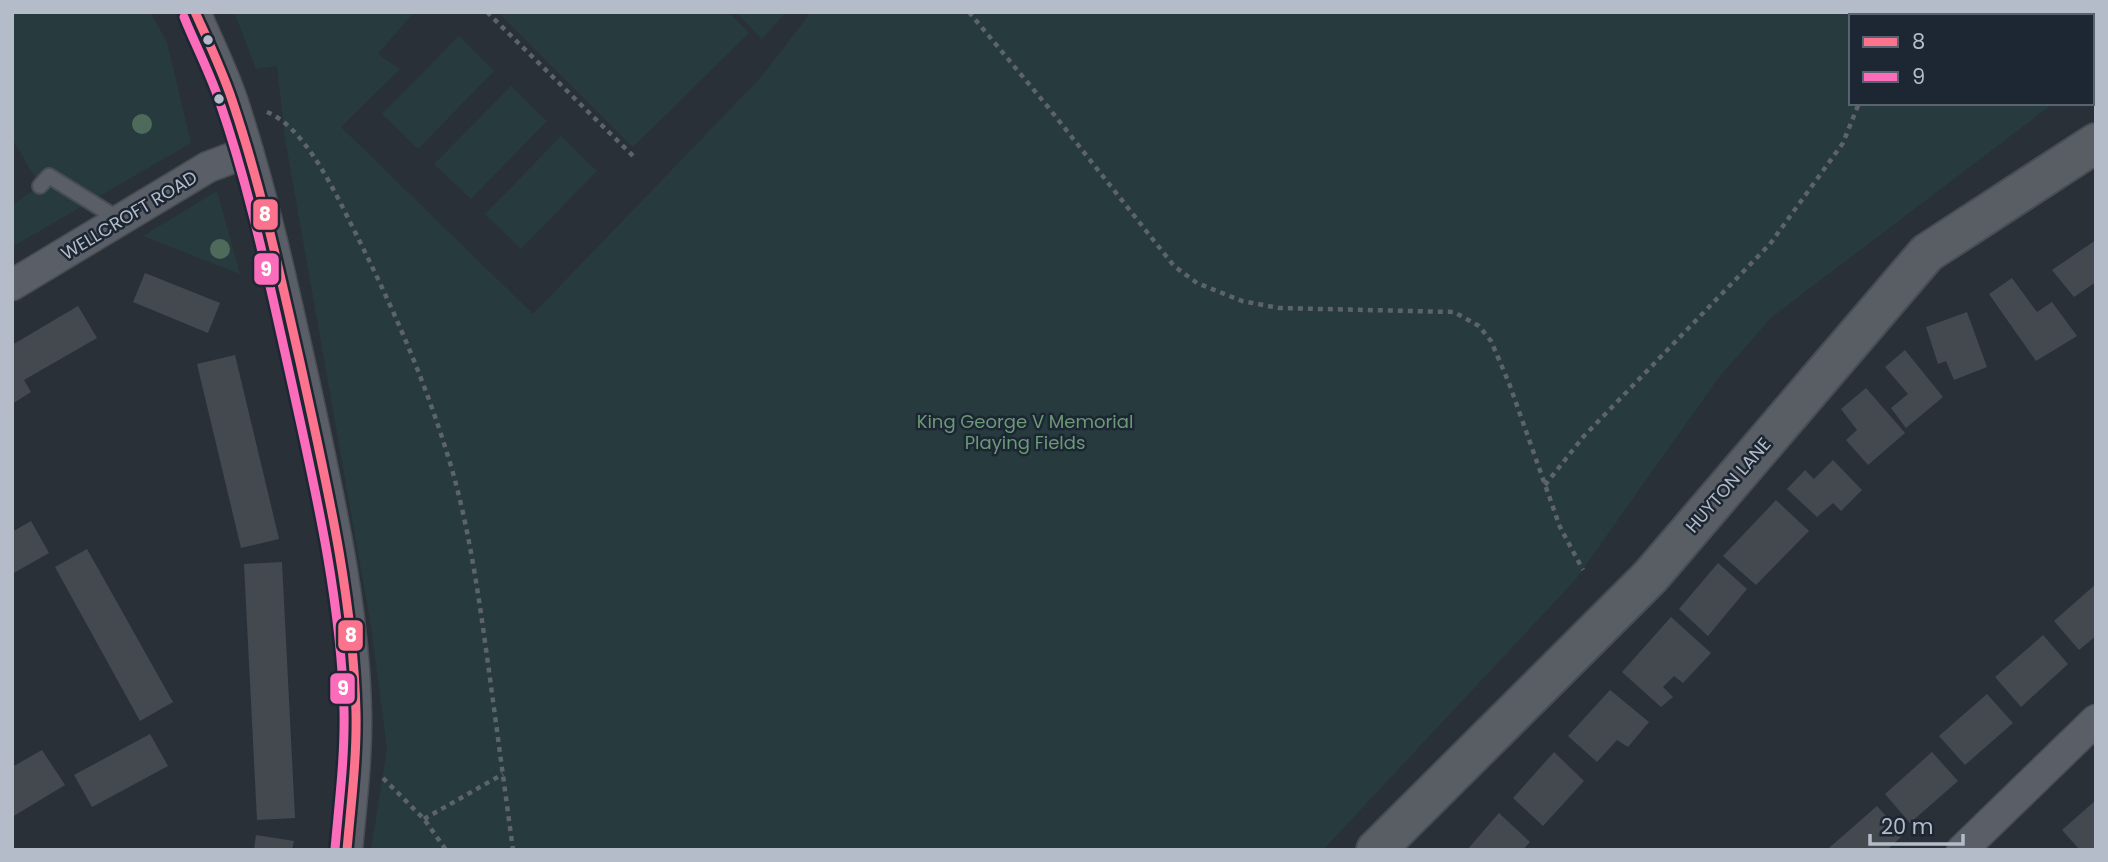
<svg xmlns="http://www.w3.org/2000/svg" width="2108" height="862" font-family="Poppins,sans-serif">
	<style>
		.green { fill: #273a3e }
		.building { fill: #444950 }
		.lines { fill: none; stroke-linecap: round; stroke-linejoin: round }
		.lane-casing { stroke: #484c53; stroke-width: 18 }
		.street-casing { stroke: #484c53; stroke-width: 33 }
		.secondary-casing { stroke: #484c53; stroke-width: 42 }
		.path { stroke: #5d636a; stroke-width: 4.5; stroke-dasharray: 5 5; stroke-linecap: butt }
		.lane { stroke: #5a5e66; stroke-width: 14 }
		.street { stroke: #5a5e66; stroke-width: 30 }
		.secondary { stroke: #595d64; stroke-width: 38 }
		.bus-1-casing { stroke: #1d2633; stroke-width: 14 }
		.bus-2-casing { stroke: #1d2633; stroke-width: 14 }
		.bus-1 { stroke: #fc738d; stroke-width: 9 }
		.bus-2 { stroke: #fb6dba; stroke-width: 9 }
		.tree { fill: #4e6a5a }
		.bus-dot { fill: #b4bcc9; stroke: #1d2633; stroke-width: 2.5 }
		.labels { text-anchor: middle; dominant-baseline: central; stroke-width: 5; stroke-linejoin: round; paint-order: stroke }
		.street-label { font-size: 18px; fill: #b4bcc9; stroke: #1d2633 }
		.park-label { font-size: 18px; fill: #6b9a76; stroke: #1d2633 }
		.line-badge { stroke: #1d2633; stroke-width: 2.5 }
		.badge-label { font-size: 19px; text-anchor: middle; font-weight: bold; fill: #fff }
	</style>
	<rect width="100%" height="100%" fill="#2a3038"/>
	<g class="green">
		<polygon points="12,12 150,12 167,42 191,143 12,247 12,205 40,186 12,138"/>
		<polygon points="234,12 414,12 378,54 400,69 341,127 533,314 763,75 811,12 2096,12 2096,75 2092,78 2092,16 1851,16 1851,103 2054,103 1772,317 1719,377 1576,579 1323,850 371,850 387,749 371,626 285,138 277,66 256,69"/>
		<polygon points="498,12 728,12 749,33 633,147"/>
		<polygon points="736,12 786,12 762,39"/>
		<polygon points="459,36 494,71 418,149 382,114"/>
		<polygon points="511,86 547,121 471,199 434,164"/>
		<polygon points="561,136 597,171 521,249 485,214"/>
		<polygon points="217,191 240,274 143,236"/>
	</g>
	<g class="building">
		<polygon points="2096,240 2096,282 2074,297 2052,270"/>
		<polygon points="145,273 220,303 208,333 133,302"/>
		<polygon points="2012,278 2037,312 2052,302 2077,336 2036,361 1989,294"/>
		<polygon points="78,306 97,338 24,380 31,392 12,404 12,345"/>
		<polygon points="1967,312 1987,367 1954,380 1946,361 1938,364 1926,327"/>
		<polygon points="1905,350 1943,397 1906,428 1891,408 1908,394 1885,367"/>
		<polygon points="235,355 279,539 241,548 197,364"/>
		<polygon points="1866,388 1905,433 1868,465 1846,440 1857,430 1841,409"/>
		<polygon points="1833,460 1862,490 1841,511 1833,503 1817,517 1787,489 1805,470 1814,479"/>
		<polygon points="1776,500 1809,531 1756,585 1723,556"/>
		<polygon points="31,521 49,553 12,574 12,532"/>
		<polygon points="87,549 173,702 140,721 55,567"/>
		<polygon points="282,562 295,818 257,820 244,564"/>
		<polygon points="1718,563 1747,589 1708,636 1679,609"/>
		<polygon points="2096,584 2096,636 2079,650 2054,621"/>
		<polygon points="1671,617 1711,653 1683,683 1674,676 1663,687 1673,697 1661,707 1622,672"/>
		<polygon points="2043,635 2068,664 2021,707 1995,677"/>
		<polygon points="1610,690 1649,722 1628,747 1617,740 1597,762 1568,736"/>
		<polygon points="1987,694 2013,723 1965,765 1939,736"/>
		<polygon points="150,734 168,766 92,807 74,775"/>
		<polygon points="42,750 65,785 12,817 12,767"/>
		<polygon points="1554,752 1584,781 1543,826 1513,798"/>
		<polygon points="1932,752 1958,781 1910,823 1885,794"/>
		<polygon points="2096,800 2096,850 2080,850 2062,830"/>
		<polygon points="1877,806 1903,835 1887,850 1830,850 1829,848"/>
		<polygon points="1499,813 1530,842 1523,850 1467,850"/>
		<polygon points="256,835 294,841 292,850 254,850"/>
	</g>
	<g class="lines">
		<defs>
			<polyline id="lane" points="40,186 49,176 120,220"/>
			<g id="street">
				<path d="M195 12C207 41 222 70 232 100 265 200 287 305 310 409 331 508 354 610 356 712 357 758 351 804 347 850"/>
				<polyline points="12,285 208,167 248,152"/>
				<polyline points="1962,850 2096,720"/>
			</g>
			<polyline id="secondary" points="1376,850 1651,576 1927,253 2096,143"/>
		</defs>
		<use href="#lane" class="lane-casing"/>
		<use href="#street" class="street-casing"/>
		<use href="#secondary" class="secondary-casing"/>
		<g class="path">
			<polyline points="487,12 633,156"/>
			<polyline points="969,12 1048,107 1174,266 1197,283 1242,301 1279,308 1454,312 1479,326 1491,341 1509,383 1560,527 1583,570"/>
			<polyline points="1896,16 1897,12"/>
			<path d="M267 112C304 127 333 188 351 224 392 305 428 386 453 473 471 538 480 605 489 671 497 731 505 790 513 850"/>
			<polyline points="1545,485 1584,436 1770,244 1843,143 1859,103"/>
			<polyline points="383,778 424,819 446,850"/>
			<polyline points="424,819 503,774"/>
		</g>
		<use href="#lane" class="lane"/>
		<use href="#street" class="street"/>
		<use href="#secondary" class="secondary"/>
		<defs>
			<path id="bus-1" d="M195 12C208 41 222 70 232 100 261 186 280 274 300 362 325 477 353 594 356 712 357 758 351 804 347 850"/>
			<path id="bus-2" d="M184 17C195 44 209 71 219 100 249 186 268 277 288 366 313 480 341 595 344 711 345 757 339 803 335 849"/>
		</defs>
		<use href="#bus-1" class="bus-1-casing"/>
		<use href="#bus-2" class="bus-2-casing"/>
		<use href="#bus-1" class="bus-1"/>
		<use href="#bus-2" class="bus-2"/>
	</g>
	<g class="tree">
		<circle cx="142" cy="124" r="10"/>
		<circle cx="220" cy="249" r="10"/>
	</g>
	<g class="bus-dot">
		<circle cx="208" cy="40" r="6"/>
		<circle cx="219" cy="99" r="6"/>
	</g>
	<g class="labels">
		<g class="street-label">
			<text transform="translate(129 215) rotate(-31)">WELLCROFT ROAD</text>
			<text transform="translate(1728 485) rotate(-49)">HUYTON LANE</text>
		</g>
		<g class="park-label">
			<text x="1025" y="421">King George V Memorial<tspan x="1025" dy="21">Playing Fields</tspan></text>
		</g>
	</g>
	<g class="line-badge">
		<rect x="252" y="198" width="27" height="33" rx="7" fill="#fc738d"/>
		<rect x="253" y="252" width="27" height="34" rx="7" fill="#fb6dba"/>
		<rect x="337" y="619" width="27" height="33" rx="7" fill="#fc738d"/>
		<rect x="329" y="672" width="27" height="33" rx="7" fill="#fb6dba"/>
	</g>
	<g class="badge-label">
		<text x="265" y="221">8</text>
		<text x="266" y="276">9</text>
		<text x="351" y="642">8</text>
		<text x="343" y="695">9</text>
	</g>
	<rect width="2108" height="862" fill="none" stroke="#b4bcc9" stroke-width="28"/>
	<rect x="1849" y="14" width="245" height="91" fill="#1d2633" stroke="#59626f" stroke-width="2"/>
	<rect x="1863" y="37" width="35" height="10" fill="#fc738d" stroke="#59626f" stroke-width="2"/>
	<text x="1912" y="49" font-size="21" fill="#b4bcc9">8</text>
	<rect x="1863" y="72" width="35" height="10" fill="#fb6dba" stroke="#59626f" stroke-width="2"/>
	<text x="1912" y="84" font-size="21" fill="#b4bcc9">9</text>
	<path d="M1870 834v10h93v-10" fill="none" stroke="#b4bcc9" stroke-width="3.5"/>
	<text x="1881" y="834" font-size="21" fill="#b4bcc9" stroke="#1d2633" stroke-width="5" paint-order="stroke">20 m</text>
</svg>
